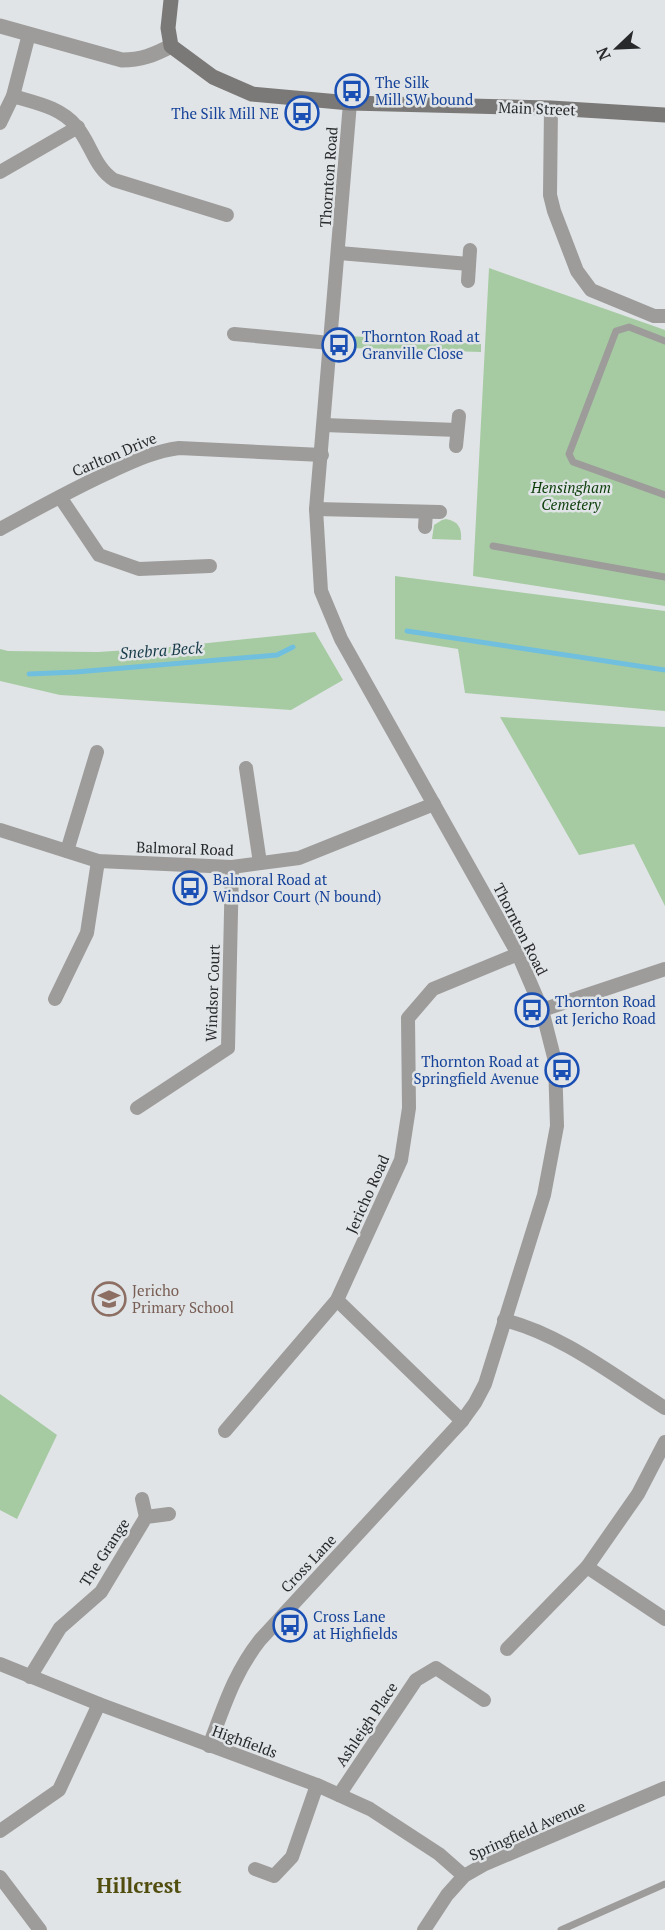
<svg xmlns="http://www.w3.org/2000/svg" width="665" height="1930" font-family="'PT Serif',serif">
	<style>
		.green { fill: #a6cba2 }
		.lines { fill: none; stroke-linecap: round; stroke-linejoin: round }
		.stream { stroke: #71bfde; stroke-width: 5 }
		.service { stroke: #9d9c9a; stroke-width: 7 }
		.minor { stroke: #9d9c9a; stroke-width: 14 }
		.tertiary { stroke: #9d9c9a; stroke-width: 15 }
		.secondary { stroke: #7b7977; stroke-width: 15 }
		.labels { text-anchor: middle; dominant-baseline: central; stroke-width: 5; stroke-linejoin: round; paint-order: stroke }
		.transit-label { font-size: 15px; fill: #164399; stroke: #e0e4e7; text-anchor: start }
		.street-label { font-size: 15px; fill: #28292a; stroke: #e0e4e7 }
		.park-label { font-size: 15px; font-style: italic; fill: #0d3e0a; stroke: #e0e4e7 }
		.education-label { font-size: 15px; fill: #785e54; stroke: #e0e4e7; text-anchor: start }
		.water-label { font-size: 16px; font-style: italic; fill: #173b49; stroke: #e0e4e7 }
		.district-label { font-size: 21px; font-weight: bold; fill: #504d0e; stroke: #e0e4e7 }
	</style>
	<rect width="100%" height="100%" fill="#e0e4e7"/>
	<g class="green">
		<polygon points="489,268 665,330 665,606 473,576"/>
		<polygon points="349,336 481,344 481,352 349,348"/>
		<path d="M446 519C458 521 462 528 461 540L432 539 434 525 442 520Z"/>
		<polygon points="395,576 665,611 665,711 465,693 458,649 395,639"/>
		<polygon points="315,632 343,680 291,710 60,695 0,681 0,649 8,651 98,652 160,648"/>
		<polygon points="500,717 665,727 665,906 634,844 579,855"/>
		<polygon points="0,1394 57,1435 17,1519 0,1510"/>
	</g>
	<g class="lines">
		<g class="stream">
			<polyline points="407,631 665,670"/>
			<polyline points="29,674 76,672 277,655 293,647"/>
		</g>
		<g class="service">
			<polyline points="665,341 629,327 616,331 569,454 573,462 665,495"/>
			<polyline points="493,546 665,577"/>
			<polyline points="561,1930 665,1884"/>
		</g>
		<g class="minor">
			<path d="M13 96C36 103 60 107 76 126 91 143 94 167 114 180L227 215"/>
			<polyline points="551,108 550,195 554,211 577,271 591,290 654,316 665,316"/>
			<polyline points="0,123 13,96 29,34"/>
			<polyline points="0,172 78,127"/>
			<polyline points="339,253 469,264"/>
			<polyline points="468,281 470,250"/>
			<polyline points="234,334 330,343"/>
			<polyline points="324,425 457,430"/>
			<polyline points="456,446 459,416"/>
			<polyline points="60,497 99,555 139,569 210,566"/>
			<polyline points="316,509 440,512"/>
			<polyline points="425,527 426,512"/>
			<path d="M0 529C37 509 74 488 112 471 134 461 155 451 179 448L322 455"/>
			<polyline points="246,768 260,863"/>
			<polyline points="0,830 98,861 232,867 299,858 434,804"/>
			<polyline points="67,851 97,752"/>
			<polyline points="55,999 87,933 98,861"/>
			<polyline points="542,1010 665,969"/>
			<polyline points="137,1108 228,1048 232,867"/>
			<polyline points="337,1300 462,1421"/>
			<path d="M504 1320C563 1335 614 1376 665 1408"/>
			<polyline points="225,1431 337,1300 401,1160 409,1108 408,1018 433,989 518,954"/>
			<polyline points="142,1499 146,1517"/>
			<polyline points="587,1567 665,1619"/>
			<polyline points="507,1649 587,1567 638,1494 665,1442"/>
			<polyline points="0,1664 99,1704 317,1785 370,1809 439,1854 464,1876"/>
			<polyline points="30,1677 60,1628 101,1592 146,1517 169,1514"/>
			<path d="M209 1746C224 1707 234 1673 260 1640L462 1421 475 1403 485 1384 544 1195 557 1126 555 1061 542 1010 518 954 341 639 321 591 316 509 350 103"/>
			<polyline points="339,1795 416,1680 436,1668 484,1700"/>
			<polyline points="0,1831 59,1790 99,1704"/>
			<polyline points="255,1869 274,1876 292,1857 317,1785"/>
			<polyline points="0,1877 40,1930"/>
			<polyline points="424,1930 447,1895 464,1876 485,1864 665,1788"/>
		</g>
		<path class="tertiary" d="M0 26 122 60C141 60 154 55 171 46"/>
		<polyline class="secondary" points="171,0 168,28 171,46 213,77 252,94 350,103 551,108 665,115"/>
	</g>
	<defs>
		<symbol id="bus-ring" viewBox="-11 -11 22 22"><circle r="9.5" fill="#e0e4e7" stroke="#1a4fb4" stroke-width="1.5"/><path d="M-5-6H5V4H4V6H2V4H-2V6H-4V4H-5ZM-3.5-4V0h7V-4ZM-3.5 1.2v1.5H-2V1.2ZM2 1.2v1.5H3.5V1.2Z" fill="#1a4fb4"/></symbol>
		<symbol id="school-ring" viewBox="-11 -11 22 22"><circle r="9.5" fill="#e0e4e7" stroke="#8d6e63" stroke-width="1.5"/><path d="M0-5L7-2L0 1L-7-2ZM-4 1L0 2.5L4 1V4Q0 6-4 4Z" fill="#8d6e63"/></symbol>
	</defs>
	<g fill-rule="evenodd">
		<use href="#bus-ring" x="333" y="72" width="38" height="38"/>
		<use href="#bus-ring" x="283" y="94" width="38" height="38"/>
		<use href="#bus-ring" x="320" y="326" width="38" height="38"/>
		<use href="#bus-ring" x="171" y="869" width="38" height="38"/>
		<use href="#bus-ring" x="513" y="991" width="38" height="38"/>
		<use href="#bus-ring" x="543" y="1051" width="38" height="38"/>
		<use href="#school-ring" x="90" y="1280" width="38" height="38"/>
		<use href="#bus-ring" x="271" y="1606" width="38" height="38"/>
	</g>
	<g class="labels">
		<g class="transit-label">
			<text x="375" y="82">The Silk<tspan x="375" dy="17">Mill SW bound</tspan></text>
			<text x="279" y="113" text-anchor="end">The Silk Mill NE</text>
			<text x="362" y="336">Thornton Road at<tspan x="362" dy="17">Granville Close</tspan></text>
			<text x="213" y="879">Balmoral Road at<tspan x="213" dy="17">Windsor Court (N bound)</tspan></text>
			<text x="555" y="1001">Thornton Road<tspan x="555" dy="17">at Jericho Road</tspan></text>
			<text x="539" y="1061" text-anchor="end">Thornton Road at<tspan x="539" dy="17">Springfield Avenue</tspan></text>
			<text x="313" y="1616">Cross Lane<tspan x="313" dy="17">at Highfields</tspan></text>
		</g>
		<g class="street-label">
			<text transform="translate(537 108) rotate(2)">Main Street</text>
			<text transform="translate(328 177) rotate(-86)">Thornton Road</text>
			<text transform="translate(114 454) rotate(-23)">Carlton Drive</text>
			<text transform="translate(185 848) rotate(2)">Balmoral Road</text>
			<text transform="translate(521 929) rotate(63)">Thornton Road</text>
			<text transform="translate(212 993) rotate(-88)">Windsor Court</text>
			<text transform="translate(367 1194) rotate(-66)">Jericho Road</text>
			<text transform="translate(104 1552) rotate(-57)">The Grange</text>
			<text transform="translate(308 1563) rotate(-47)">Cross Lane</text>
			<text transform="translate(366 1724) rotate(-56)">Ashleigh Place</text>
			<text transform="translate(245 1741) rotate(20)">Highfields</text>
			<text transform="translate(527 1830) rotate(-24)">Springfield Avenue</text>
		</g>
		<g class="park-label">
			<text x="571" y="487">Hensingham<tspan x="571" dy="17">Cemetery</tspan></text>
		</g>
		<g class="education-label">
			<text x="132" y="1290">Jericho<tspan x="132" dy="17">Primary School</tspan></text>
		</g>
		<g class="water-label">
			<text transform="translate(161 650) rotate(-4)">Snebra Beck</text>
		</g>
		<g class="district-label">
			<text x="139" y="1885">Hillcrest</text>
		</g>
	</g>
	<g transform="translate(617 48) rotate(247)" stroke="#e0e4e7" stroke-width="4.5" paint-order="stroke">
	<path d="M0-4.5L10 22L0 15L-10 22Z" fill="#28292a"/>
	<text y="-9" font-size="16" font-weight="bold" text-anchor="middle" fill="#28292a">N</text>
	</g>
</svg>
